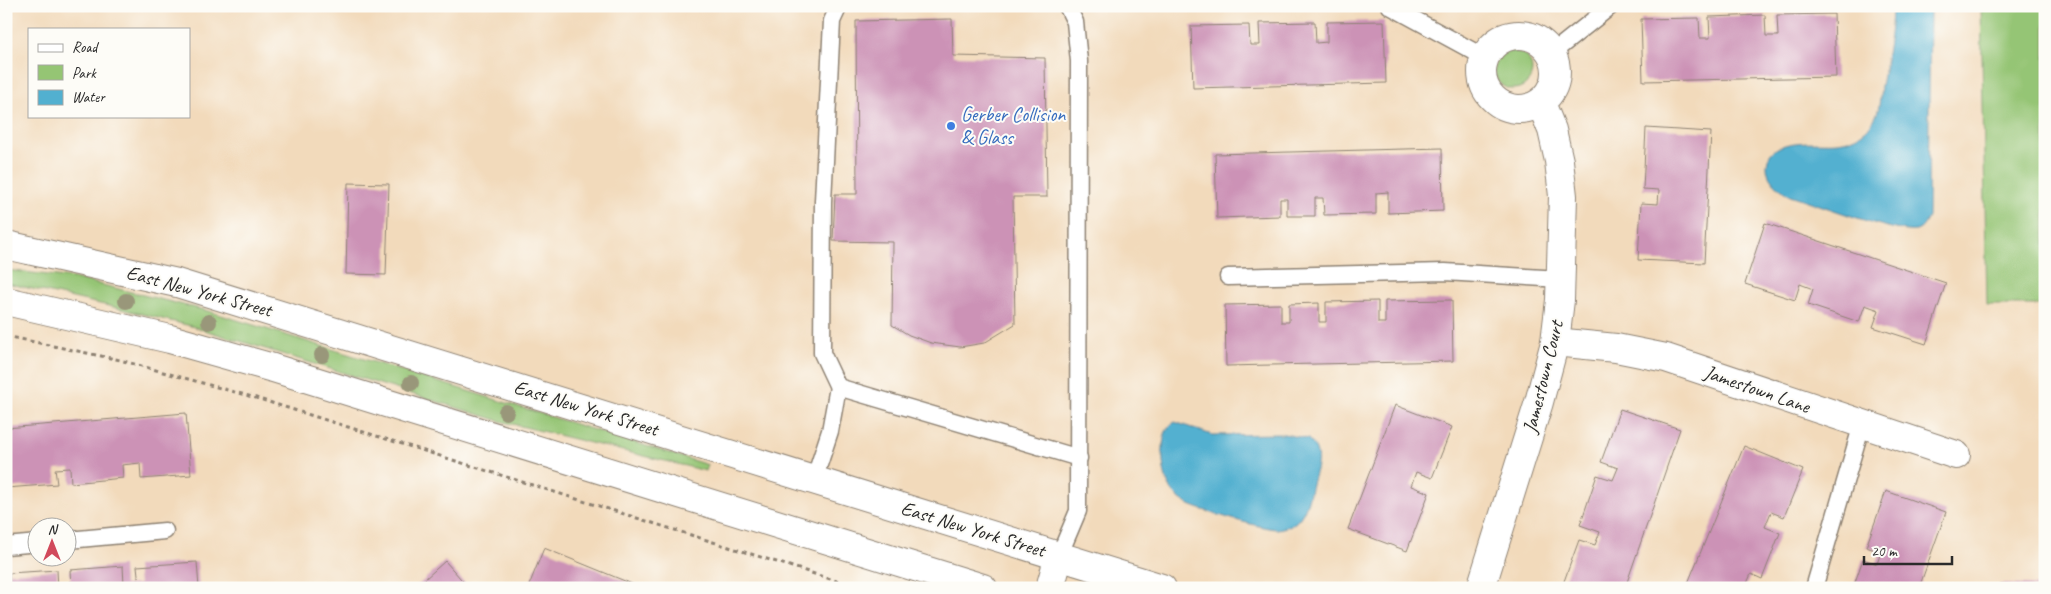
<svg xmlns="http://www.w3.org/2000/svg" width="2051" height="594" font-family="Caveat,sans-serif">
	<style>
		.green { fill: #95c574; stroke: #607850 }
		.water { fill: #52b0d0; stroke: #3e6e7e }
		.building { fill: #cc92b6 }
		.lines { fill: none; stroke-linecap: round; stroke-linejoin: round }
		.service-casing { stroke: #8e8273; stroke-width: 19 }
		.minor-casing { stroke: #8e8273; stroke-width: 30 }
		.primary-casing { stroke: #8e8273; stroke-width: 30 }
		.path { stroke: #8e8273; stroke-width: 3; stroke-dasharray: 4 4; stroke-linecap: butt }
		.service { stroke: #fff; stroke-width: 16 }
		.minor { stroke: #fff; stroke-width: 28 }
		.primary { stroke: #fff; stroke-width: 28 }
		.tree { fill: #99977a }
		.shop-dot { fill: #3f7fe0; stroke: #fdfcf7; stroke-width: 2 }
		.labels { text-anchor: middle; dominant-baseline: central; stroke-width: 4; stroke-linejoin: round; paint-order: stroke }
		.shop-label { font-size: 20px; fill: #366cbe; stroke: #fdfcf7; text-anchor: start }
		.street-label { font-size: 20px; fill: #2b2b2b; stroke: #fdfcf7 }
	</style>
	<rect width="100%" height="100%" fill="#fdfcf7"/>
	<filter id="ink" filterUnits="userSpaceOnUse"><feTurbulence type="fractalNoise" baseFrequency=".02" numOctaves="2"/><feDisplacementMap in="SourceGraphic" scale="10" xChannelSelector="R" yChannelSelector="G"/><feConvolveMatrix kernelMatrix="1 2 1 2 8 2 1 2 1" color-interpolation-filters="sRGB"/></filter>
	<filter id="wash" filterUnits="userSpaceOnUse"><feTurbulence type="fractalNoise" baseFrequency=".0096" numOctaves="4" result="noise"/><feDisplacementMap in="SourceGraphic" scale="20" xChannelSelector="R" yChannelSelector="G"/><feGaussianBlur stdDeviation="1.12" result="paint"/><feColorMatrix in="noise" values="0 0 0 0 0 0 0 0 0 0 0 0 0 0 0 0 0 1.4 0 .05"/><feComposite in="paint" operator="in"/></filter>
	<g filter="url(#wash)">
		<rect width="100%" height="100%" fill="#f2dabb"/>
		<g class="green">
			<polygon points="1981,6 2045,6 2045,305 1987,305"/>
			<circle cx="1513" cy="70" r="19"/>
			<polygon points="6,270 74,278 208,311 708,465 706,471 500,421 191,326 109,306 6,283"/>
		</g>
		<g class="water">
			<path d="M1892 6H1930L1928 217C1925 223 1923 229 1916 231 1897 235 1811 201 1787 194 1777 186 1766 178 1767 164 1770 135 1818 144 1837 142 1847 141 1857 138 1865 131 1869 128 1874 120 1876 116 1880 107 1880 95 1881 86 1886 59 1892 33 1892 6Z"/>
			<path d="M1175 422 1212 435 1284 434 1308 439C1323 453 1317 466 1312 484 1309 496 1307 510 1298 520 1294 525 1284 528 1277 529 1263 529 1207 512 1192 506 1185 503 1175 496 1171 489 1164 478 1162 462 1163 448 1164 437 1164 429 1175 422Z"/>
		</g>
		<g id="blocks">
			<g class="building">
				<polygon points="1834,14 1836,77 1643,81 1641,19 1699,18 1700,38 1710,38 1709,17 1765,15 1766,36 1778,36 1777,15"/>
				<polygon points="952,19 953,56 1045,58 1047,197 1013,197 1015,324 984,343 960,347 931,343 909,335 892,325 893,242 833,241 835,194 857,194 856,21"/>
				<polygon points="1384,21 1386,83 1193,88 1191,26 1249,25 1250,45 1260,45 1259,23 1315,22 1316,43 1327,42 1327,22"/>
				<polygon points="1646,128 1711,132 1704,263 1638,260 1641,203 1658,204 1659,190 1643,189"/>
				<polygon points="1442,148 1443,211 1388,213 1388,192 1376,193 1376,214 1324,215 1323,198 1315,198 1315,216 1287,216 1287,199 1280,199 1280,216 1217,218 1215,154"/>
				<polygon points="348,183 389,184 386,275 346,274"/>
				<polygon points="1765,223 1946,283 1926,344 1873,327 1879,310 1865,305 1859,322 1808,305 1813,289 1800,284 1795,300 1745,284"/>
				<polygon points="1452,300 1453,361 1226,366 1225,305 1281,304 1281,322 1289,322 1289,304 1319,303 1319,322 1326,322 1326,302 1378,301 1378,323 1385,323 1385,301"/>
				<polygon points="1395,405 1452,427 1432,478 1416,472 1411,486 1429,493 1407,551 1348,529"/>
				<polygon points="1620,409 1680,429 1625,588 1573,588 1563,584 1579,540 1595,545 1600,532 1580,525 1597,475 1613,480 1618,468 1601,462"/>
				<polygon points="186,413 191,475 141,479 140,463 122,465 123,478 71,483 70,468 55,469 57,484 6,488 6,428"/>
				<polygon points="1744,446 1803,470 1784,517 1771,512 1765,527 1780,533 1762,579 1751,574 1745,588 1686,588"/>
				<polygon points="1886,491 1946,512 1919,588 1853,588 1863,559 1877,564 1881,552 1866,547"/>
				<polygon points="544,548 642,588 528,588"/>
				<polygon points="445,561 469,588 415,588"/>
				<polygon points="197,562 199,588 71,588 70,570 123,566 124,585 139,584 137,566"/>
				<polygon points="57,570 58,588 10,588 9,573"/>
				<polygon points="2000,584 2045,586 2045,588 2000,588"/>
			</g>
		</g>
	</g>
	<g filter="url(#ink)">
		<use href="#blocks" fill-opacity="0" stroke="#8e8273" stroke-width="1"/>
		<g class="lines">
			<defs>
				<g id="service">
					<polyline points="1390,6 1484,57"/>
					<polyline points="1552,53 1611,6"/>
					<polyline points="1228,277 1445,272 1561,279"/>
					<polyline points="838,387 822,353 823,201 832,21 839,6"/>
					<polyline points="814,480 830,431 838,387 1079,458"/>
					<polyline points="68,540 165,531"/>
					<polyline points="6,546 38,543"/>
					<polyline points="1059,556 1078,511 1079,61 1075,22 1067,6"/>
					<polyline points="1814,588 1862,424"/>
				</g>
				<g id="minor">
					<circle cx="1519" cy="72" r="37"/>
					<polyline points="1555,342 1616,348 1666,358 1956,455"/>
					<polyline points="1050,588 1059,556"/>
					<polyline points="1481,588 1539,402 1555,342 1560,300 1563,196 1559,161 1552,130 1541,103"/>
				</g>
				<g id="primary">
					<polyline points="6,245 177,283 1162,588"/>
					<polyline points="6,301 170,339 273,368 983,588"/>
				</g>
			</defs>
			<use href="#service" class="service-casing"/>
			<use href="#minor" class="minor-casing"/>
			<use href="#primary" class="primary-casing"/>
			<polyline class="path" points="6,336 120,360 256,398 859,588"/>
			<use href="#service" class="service"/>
			<use href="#minor" class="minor"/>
			<use href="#primary" class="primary"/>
		</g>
		<g class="tree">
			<circle cx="126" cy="301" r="8"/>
			<circle cx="209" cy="322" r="8"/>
			<circle cx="322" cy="355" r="8"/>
			<circle cx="411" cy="383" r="8"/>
			<circle cx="506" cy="412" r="8"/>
		</g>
	</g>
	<circle class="shop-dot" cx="951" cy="126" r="5"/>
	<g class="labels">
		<g class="shop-label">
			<text x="961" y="114">Gerber Collision<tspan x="961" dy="23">&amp; Glass</tspan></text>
		</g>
		<g class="street-label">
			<text transform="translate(199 291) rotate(15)">East New York Street</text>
			<text transform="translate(1543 377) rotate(-76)">Jamestown Court</text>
			<text transform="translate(1757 389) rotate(19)">Jamestown Lane</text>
			<text transform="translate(586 408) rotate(17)">East New York Street</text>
			<text transform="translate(973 529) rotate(17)">East New York Street</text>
		</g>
	</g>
	<rect width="2051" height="594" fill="none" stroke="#fdfcf7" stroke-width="25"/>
	<rect x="28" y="28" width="162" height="90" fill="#fdfcf7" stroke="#a9a8a5"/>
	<rect x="38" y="44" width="25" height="8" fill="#ffffff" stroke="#a9a8a5"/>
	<text x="72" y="52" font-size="15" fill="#2b2b2b">Road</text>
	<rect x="38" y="65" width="25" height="15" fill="#95c574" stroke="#a9a8a5"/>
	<text x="72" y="78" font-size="15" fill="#2b2b2b">Park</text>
	<rect x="38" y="90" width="25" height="15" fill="#52b0d0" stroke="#a9a8a5"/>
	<text x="72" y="102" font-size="15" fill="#2b2b2b">Water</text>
	<g transform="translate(52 542)"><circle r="24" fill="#fdfcf7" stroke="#a9a8a5"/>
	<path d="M0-4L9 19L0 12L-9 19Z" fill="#d1495b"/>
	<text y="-8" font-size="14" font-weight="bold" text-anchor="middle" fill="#2b2b2b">N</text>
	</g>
	<path d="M1864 556v8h88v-8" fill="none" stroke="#2b2b2b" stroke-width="2.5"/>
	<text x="1871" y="556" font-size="15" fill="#2b2b2b" stroke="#fdfcf7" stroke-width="4" paint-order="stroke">20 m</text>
</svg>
